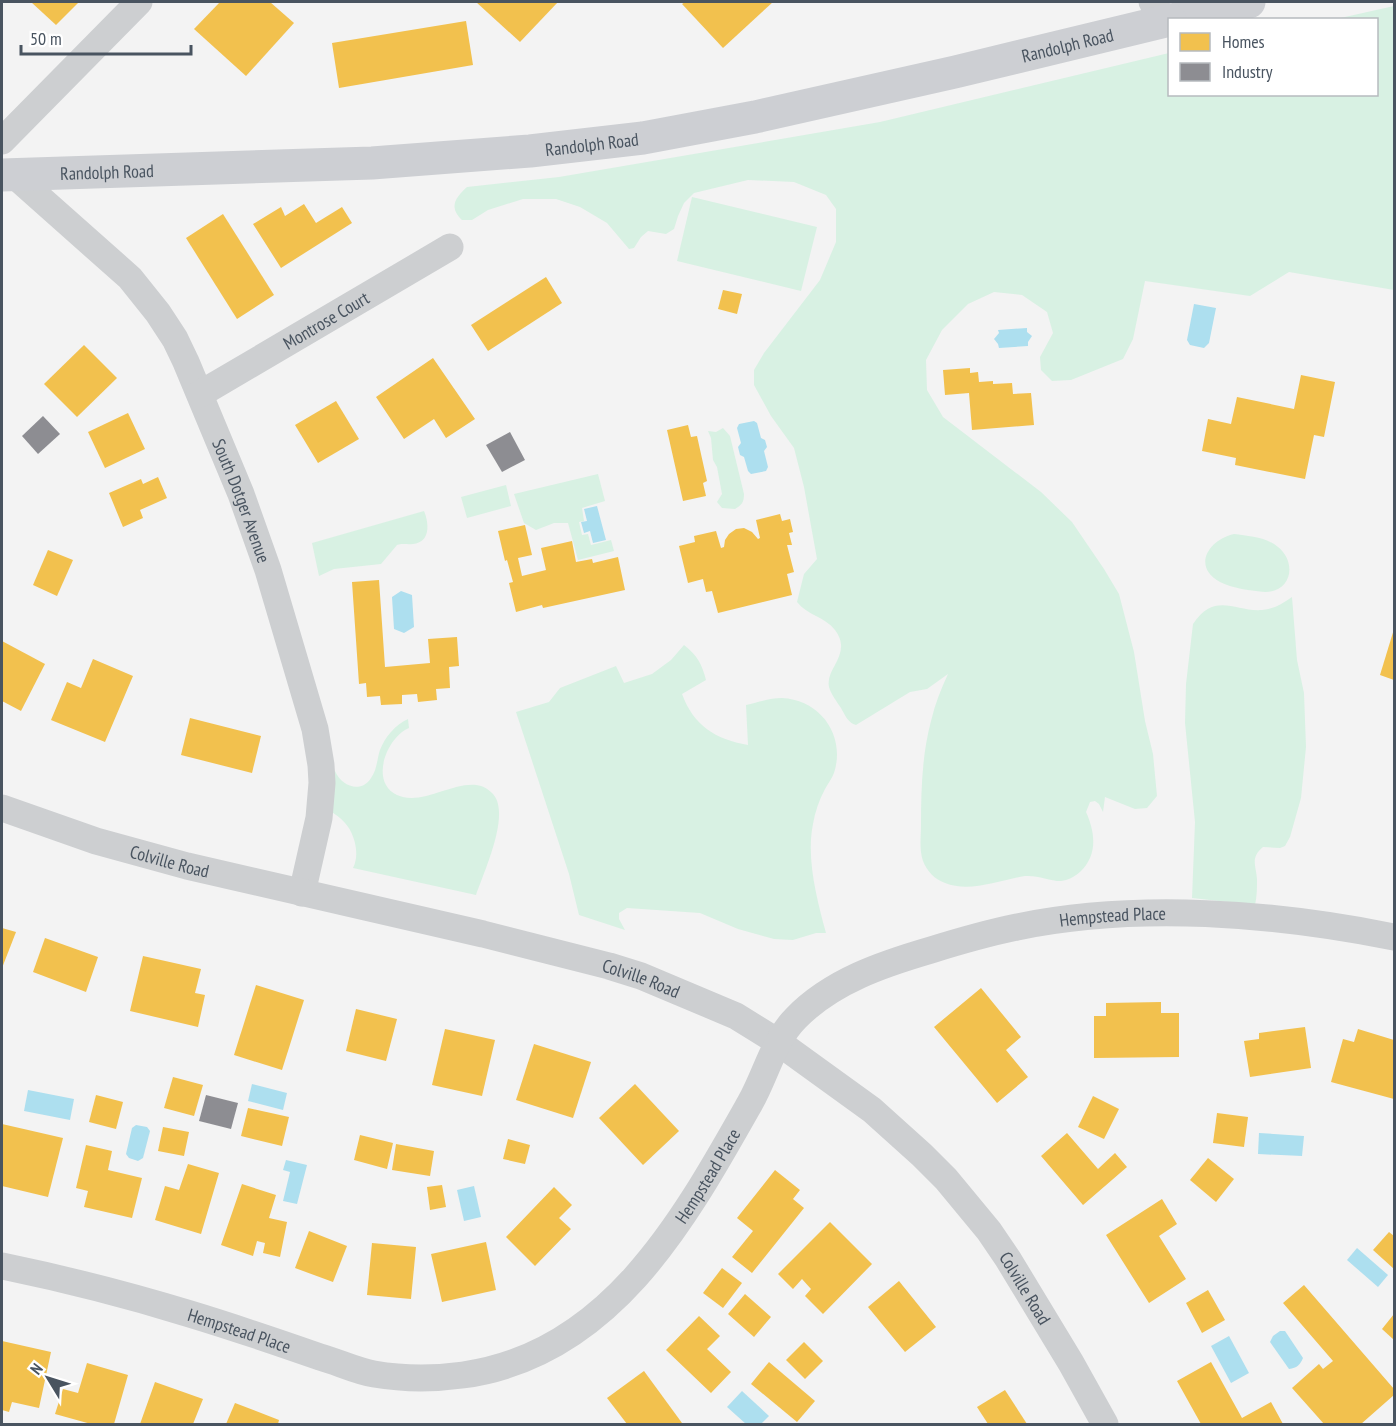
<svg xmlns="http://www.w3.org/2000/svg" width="1396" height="1426" font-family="'PT Sans Narrow',sans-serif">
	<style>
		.green { fill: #d8f1e3 }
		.water { fill: #addfef }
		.homes { fill: #f2c14e }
		.industry { fill: #8d8d92 }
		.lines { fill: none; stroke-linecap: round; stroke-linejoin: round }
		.minor { stroke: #cdcfd1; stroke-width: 27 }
		.secondary { stroke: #cdcfd3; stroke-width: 33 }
		.labels { text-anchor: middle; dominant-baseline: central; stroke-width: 6; stroke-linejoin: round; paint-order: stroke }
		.street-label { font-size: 18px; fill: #495460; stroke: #fff }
	</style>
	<rect width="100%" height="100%" fill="#f3f3f3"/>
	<g class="green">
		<path d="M1394 6V290L1289 272 1250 296 1145 281 1133 339 1123 359 1071 380 1052 381 1041 370 1040 357 1053 333 1047 312 1022 295 994 292 968 304 942 330 926 360 927 390 943 417 1041 492 1072 522 1104 569 1119 594 1134 652 1145 721 1153 754 1157 796 1147 808 1135 809 1105 797 1103 812 1099 804 1095 801 1090 802 1086 812C1095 832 1098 854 1081 871 1076 876 1069 880 1061 881 1049 881 1038 875 1025 876 1000 880 970 893 945 883 934 879 927 871 923 861 919 850 921 836 921 825 921 790 922 755 931 721 935 704 941 689 948 674L927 689 910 692 856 725C848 723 845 715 841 708 837 702 831 694 829 687 825 668 853 654 835 630 825 617 807 615 797 602L804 574 817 559 804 487 794 448 771 416 754 385V370L764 353 820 280 836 242V209L826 195 794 182 748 180 694 193 684 203 678 216 674 229 666 234 648 231 641 237 634 248 629 249 607 223 580 207 556 199H523L488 210 472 220H462C448 207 456 197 467 187L559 177 880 122 1169 53 1170 94H1376V20L1336 19Z"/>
		<polygon points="692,197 817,227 801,291 677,261"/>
		<path d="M723 428 730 436 744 494C744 502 742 505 735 509L722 508 717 502 722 494 717 467 713 460 711 438 708 431 716 432Z"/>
		<polygon points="598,474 605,501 582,508 584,521 579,522 582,535 588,534 591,545 611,540 614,551 578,560 568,523 554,523 536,530 524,523 514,494"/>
		<polygon points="506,485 511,506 467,518 461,497"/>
		<path d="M424 511C429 523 431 542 413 544 407 545 403 543 397 545L381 564 334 569 319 576 312 543Z"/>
		<path d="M1234 534C1249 536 1266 537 1278 547 1297 562 1292 592 1265 592 1252 591 1231 588 1220 582 1192 567 1208 540 1234 534Z"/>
		<path d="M1292 597 1297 660 1304 693 1306 747 1301 798 1290 837 1285 846 1280 848 1263 847C1250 858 1256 865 1257 879 1257 888 1257 896 1255 905L1192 898 1195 822 1185 723 1186 684 1193 624C1215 591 1235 612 1262 610 1274 609 1282 604 1292 597Z"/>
		<path d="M684 645C697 655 702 664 706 680L682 694C694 726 715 739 748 745L746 705C759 702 770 698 782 698 821 700 846 736 834 773 832 778 828 784 825 789 819 800 815 812 813 824 806 859 817 899 826 933H816L793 940 774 939 738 929 700 913 627 908 619 913V919L625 930 579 915 569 874 516 712 549 702 560 688 616 666 624 683 652 674 671 660Z"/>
		<path d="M408 719 409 728C387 737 369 782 397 795 427 809 469 767 493 794 511 814 484 872 476 895L353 868C360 855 355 834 345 823 341 818 335 814 330 811V768L335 771C341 786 361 794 371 778 377 770 377 759 380 750 385 737 395 725 408 719Z"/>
	</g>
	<g class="water">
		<polygon points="1194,304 1216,308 1209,343 1204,348 1190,345 1187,340"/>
		<polygon points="1027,328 1027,332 1032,336 1028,342 1028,346 999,348 998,344 994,339 999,333 998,330"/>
		<polygon points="754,421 757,423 761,438 765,440 767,447 764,451 768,467 766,471 751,474 748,471 744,457 740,455 738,447 741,443 737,428 739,424"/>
		<polygon points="597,506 606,540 593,543 590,531 584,533 581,522 587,521 584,509"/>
		<polygon points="401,591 412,595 414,627 404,633 394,629 392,597"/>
		<polygon points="252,1084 287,1093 283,1110 248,1101"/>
		<polygon points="28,1090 74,1099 70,1120 24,1111"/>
		<polygon points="136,1125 147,1127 150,1131 143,1158 138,1161 129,1158 126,1154 132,1128"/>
		<polygon points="1259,1133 1304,1136 1302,1156 1258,1154"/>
		<polygon points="286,1160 307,1165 297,1204 283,1201 290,1172 283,1170"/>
		<polygon points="474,1186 481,1217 464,1221 457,1190"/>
		<polygon points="1357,1248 1388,1275 1378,1287 1347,1260"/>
		<path d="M1280 1331H1285L1303 1358C1300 1365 1297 1368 1289 1369L1270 1342 1273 1336Z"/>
		<polygon points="1229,1336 1249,1373 1231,1383 1211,1346"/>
		<polygon points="742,1391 769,1416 761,1424 746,1424 727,1407"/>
	</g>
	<g class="homes">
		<polygon points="31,2 79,2 56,25"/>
		<polygon points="220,2 270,2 294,23 246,76 194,29"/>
		<polygon points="476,2 558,2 520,42"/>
		<polygon points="685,2 773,2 723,48 682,4"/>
		<polygon points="466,21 473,65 339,88 332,43"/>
		<polygon points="304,204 316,223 342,207 352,223 281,268 253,224 281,207 285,216"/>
		<polygon points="223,214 274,295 237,319 186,238"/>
		<polygon points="546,277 562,303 488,351 471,325"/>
		<polygon points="723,290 742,294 737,314 718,309"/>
		<polygon points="84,345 117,378 77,417 44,384"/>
		<polygon points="433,358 475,419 446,438 434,419 404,439 376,397"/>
		<polygon points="970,368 970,373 978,372 979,382 993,381 993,384 1012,383 1013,394 1031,393 1034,425 972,430 969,393 945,395 943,370"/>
		<polygon points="1301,375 1335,382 1324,437 1314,435 1305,479 1235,465 1236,458 1202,451 1208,419 1231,424 1237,397 1294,409"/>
		<polygon points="336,401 359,439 318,463 295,425"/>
		<polygon points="128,413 145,449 105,468 88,432"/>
		<polygon points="688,425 691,437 697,436 707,481 703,483 706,496 683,501 667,430"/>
		<polygon points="158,477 167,498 140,510 143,518 123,527 109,493 141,479 143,484"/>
		<polygon points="780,514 782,521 790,519 793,532 789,533 792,545 787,545 794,572 787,574 792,595 718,613 712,591 706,592 703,579 688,583 679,546 695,542 694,536 716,531 721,548 724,547 725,540 729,534 736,529 744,528 752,532 758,539 760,538 756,520"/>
		<polygon points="525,525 532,555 518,558 522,576 546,570 541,548 572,541 576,562 592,559 593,563 618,557 625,590 543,608 542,605 516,612 509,583 513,582 507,560 505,561 498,531"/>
		<polygon points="48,550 73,560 57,596 33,585"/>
		<polygon points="379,580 385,667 430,663 428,639 457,637 459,666 449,667 450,688 436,689 437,700 418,702 417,694 402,695 402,704 381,705 380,696 367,697 366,683 359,684 352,582"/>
		<polygon points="1394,629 1394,680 1380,675"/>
		<polygon points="2,641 45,664 21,711 2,701"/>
		<polygon points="93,659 133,676 105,742 51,720 67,682 81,688"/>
		<polygon points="190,718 261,736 252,773 181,755"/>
		<polygon points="2,928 16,932 2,968"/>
		<polygon points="45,938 98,957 86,992 33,972"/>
		<polygon points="143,956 201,969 195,993 205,995 198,1027 130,1011"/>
		<polygon points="256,985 304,1000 282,1070 234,1055"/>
		<polygon points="981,988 1021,1037 1006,1050 1028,1077 997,1103 934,1027"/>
		<polygon points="1161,1002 1161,1013 1179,1013 1179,1057 1094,1058 1094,1016 1106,1016 1106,1003"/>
		<polygon points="356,1009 397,1019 386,1061 346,1051"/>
		<polygon points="1305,1027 1311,1068 1250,1077 1244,1041 1259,1039 1259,1033"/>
		<polygon points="445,1029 495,1040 482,1096 432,1085"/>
		<polygon points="1358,1029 1394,1040 1394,1099 1331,1082 1343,1039 1354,1042"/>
		<polygon points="534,1044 591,1062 573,1118 516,1100"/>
		<polygon points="173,1077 203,1085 194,1116 164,1108"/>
		<polygon points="635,1084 679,1131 643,1165 599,1118"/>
		<polygon points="96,1095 123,1102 116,1129 89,1122"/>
		<polygon points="1093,1096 1119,1109 1104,1139 1078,1127"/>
		<polygon points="248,1108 289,1117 282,1146 241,1136"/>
		<polygon points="1217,1113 1248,1117 1244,1147 1213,1143"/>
		<polygon points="2,1124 63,1138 48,1197 2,1186"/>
		<polygon points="163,1127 189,1132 184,1156 158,1151"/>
		<polygon points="1067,1133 1098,1169 1115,1153 1127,1167 1083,1205 1041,1156"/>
		<polygon points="360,1135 393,1143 387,1169 354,1160"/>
		<polygon points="508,1139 530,1145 525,1164 503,1159"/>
		<polygon points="396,1144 434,1151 430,1176 392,1170"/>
		<polygon points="86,1145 112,1151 108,1170 142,1178 132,1218 84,1207 88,1191 76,1188"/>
		<polygon points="1208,1158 1234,1179 1216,1202 1190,1180"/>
		<polygon points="188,1164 219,1173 201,1234 155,1220 165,1186 179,1190"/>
		<polygon points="775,1170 800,1190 793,1199 804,1208 752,1273 732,1257 753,1231 737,1218"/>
		<polygon points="242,1184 276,1195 269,1218 287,1222 280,1257 263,1253 265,1243 257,1241 253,1256 221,1245"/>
		<polygon points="442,1185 446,1207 430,1210 427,1187"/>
		<polygon points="554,1187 572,1205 559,1218 571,1229 535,1266 506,1237"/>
		<polygon points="1162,1199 1177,1224 1159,1236 1186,1279 1149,1303 1106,1235"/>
		<polygon points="830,1222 872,1264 823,1314 805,1296 811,1289 802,1279 793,1289 778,1274"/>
		<polygon points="309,1231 347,1246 333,1282 295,1268"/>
		<polygon points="1389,1232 1394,1236 1394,1269 1373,1250"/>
		<polygon points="486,1242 496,1290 442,1302 431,1254"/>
		<polygon points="372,1243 416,1247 411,1299 367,1295"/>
		<polygon points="722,1268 742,1283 723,1308 703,1293"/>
		<polygon points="899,1281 936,1327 905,1352 868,1307"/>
		<polygon points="1304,1285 1394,1389 1394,1395 1361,1424 1324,1424 1292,1388 1319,1364 1323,1369 1333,1361 1283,1303"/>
		<polygon points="1208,1290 1225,1320 1202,1333 1186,1303"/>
		<polygon points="745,1294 771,1317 754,1337 728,1314"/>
		<polygon points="1394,1314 1394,1340 1382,1329"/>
		<polygon points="699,1316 720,1336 707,1349 731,1372 711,1393 666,1350"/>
		<polygon points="2,1341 51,1352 39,1408 12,1402 9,1412 2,1410"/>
		<polygon points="804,1342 823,1361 805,1379 786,1360"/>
		<polygon points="769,1362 815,1401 797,1422 751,1384"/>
		<polygon points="1211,1362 1242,1418 1271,1402 1283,1424 1201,1424 1177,1381"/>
		<polygon points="87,1363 128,1375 114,1424 91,1424 55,1414 63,1389 78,1393"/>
		<polygon points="644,1371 682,1423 680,1424 627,1424 607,1398"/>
		<polygon points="155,1382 203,1399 193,1424 140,1424"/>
		<polygon points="1005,1390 1027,1424 988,1424 977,1407"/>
		<polygon points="235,1403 279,1420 278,1424 226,1424"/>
	</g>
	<g class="industry">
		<polygon points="43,416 60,434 38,454 22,436"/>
		<polygon points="510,432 525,460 502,472 486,445"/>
		<polygon points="206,1095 238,1103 231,1129 199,1121"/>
	</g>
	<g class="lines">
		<g class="minor">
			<polyline points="1152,2 1166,21"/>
			<polyline points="2,141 139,2"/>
			<path id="s1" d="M14 175 130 278 158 313 175 339 186 362 241 494 268 570 315 729 321 765 322 783 319 818 302 893"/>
			<path id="s2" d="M200 394 450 247"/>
			<path id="s3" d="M2 808 96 841 187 866 483 934 609 966 641 976 736 1016 778 1042 872 1110 922 1155 946 1179 989 1231 1008 1259 1071 1363 1105 1424"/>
			<path id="s4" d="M2 1266C65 1279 128 1295 190 1314 233 1327 277 1342 320 1357 338 1362 356 1371 374 1374 403 1379 434 1379 463 1375 610 1355 684 1220 750 1103 766 1075 773 1041 796 1018 832 981 883 964 931 950 960 941 988 933 1017 927 1138 902 1274 913 1394 937"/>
		</g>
		<g class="secondary">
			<polyline points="1172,20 1249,2"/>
			<path id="s5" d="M2 175 372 163 530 151 643 138 755 117 955 72 1170 20"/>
		</g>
	</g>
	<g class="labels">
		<g class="street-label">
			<text stroke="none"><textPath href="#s5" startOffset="1077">Randolph Road</textPath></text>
			<text stroke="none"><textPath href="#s5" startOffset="591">Randolph Road</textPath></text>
			<text stroke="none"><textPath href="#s5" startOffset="105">Randolph Road</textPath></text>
			<text stroke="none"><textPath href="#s2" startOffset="146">Montrose Court</textPath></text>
			<text stroke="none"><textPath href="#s1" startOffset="406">South Dotger Avenue</textPath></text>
			<text stroke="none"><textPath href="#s3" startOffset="176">Colville Road</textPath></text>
			<text stroke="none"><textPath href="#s4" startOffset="1324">Hempstead Place</textPath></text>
			<text stroke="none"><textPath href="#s3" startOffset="662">Colville Road</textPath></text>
			<text stroke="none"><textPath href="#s4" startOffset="804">Hempstead Place</textPath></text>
			<text stroke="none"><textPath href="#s3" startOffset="1166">Colville Road</textPath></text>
			<text stroke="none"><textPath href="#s4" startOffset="246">Hempstead Place</textPath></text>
		</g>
	</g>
	<rect width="1396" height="1426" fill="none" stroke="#495460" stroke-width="6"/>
	<rect x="1168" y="18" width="210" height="78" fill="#ffffff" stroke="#b6bbbf" stroke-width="1.5"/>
	<rect x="1180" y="33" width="30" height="18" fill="#f2c14e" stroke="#b6bbbf" stroke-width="1.5"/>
	<text x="1222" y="48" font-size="18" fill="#495460">Homes</text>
	<rect x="1180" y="63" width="30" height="18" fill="#8d8d92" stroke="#b6bbbf" stroke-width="1.5"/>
	<text x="1222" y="78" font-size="18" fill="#495460">Industry</text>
	<g transform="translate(48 1378) rotate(308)" stroke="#ffffff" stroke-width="4.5" paint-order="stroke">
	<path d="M0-4.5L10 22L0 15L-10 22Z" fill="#495460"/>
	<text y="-9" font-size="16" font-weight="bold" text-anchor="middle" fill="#495460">N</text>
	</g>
	<path d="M21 45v9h170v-9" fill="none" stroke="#495460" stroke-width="3"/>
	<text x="30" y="45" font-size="18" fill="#495460" stroke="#ffffff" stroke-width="4.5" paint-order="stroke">50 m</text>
</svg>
